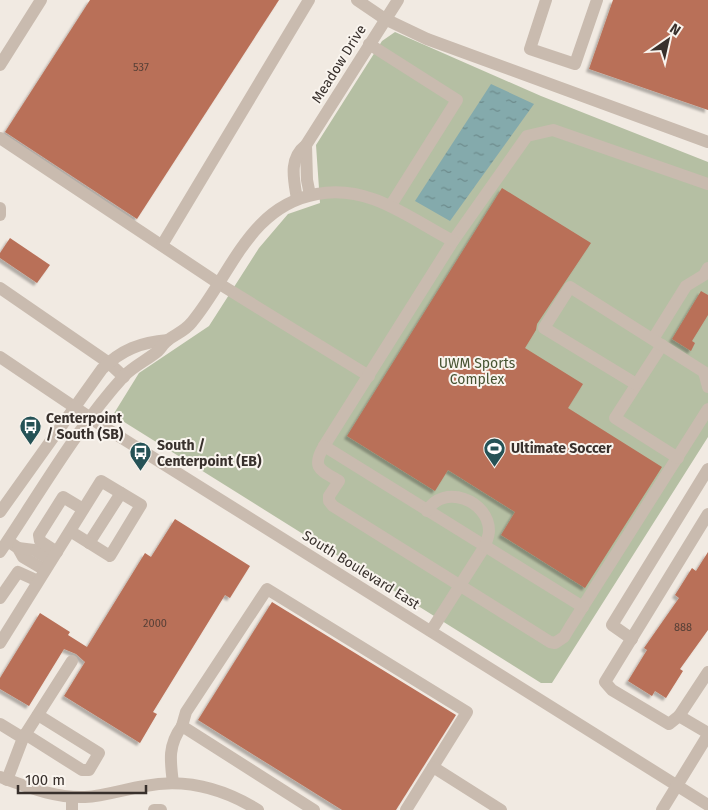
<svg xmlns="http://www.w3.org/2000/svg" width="708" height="810" font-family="'Fira Sans',sans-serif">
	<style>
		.park { fill: #b5bfa3 }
		.water { fill: url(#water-ripples) }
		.building { fill: #b97058; filter: url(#shadow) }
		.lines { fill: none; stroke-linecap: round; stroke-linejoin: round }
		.minor { stroke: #c9bbaf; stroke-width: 12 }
		.labels { text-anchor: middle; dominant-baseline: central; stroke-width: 4; stroke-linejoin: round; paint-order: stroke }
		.number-label { font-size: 11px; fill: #584037 }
		.street-label { font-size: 14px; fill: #38302c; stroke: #f9f4ee }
		.park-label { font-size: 14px; fill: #475432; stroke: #f9f4ee }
		.poi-label { font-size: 14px; font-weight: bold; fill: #38302c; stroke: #f9f4ee; text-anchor: start }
	</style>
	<defs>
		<pattern id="water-ripples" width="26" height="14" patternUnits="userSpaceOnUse" patternTransform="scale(1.25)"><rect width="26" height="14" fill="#84aaac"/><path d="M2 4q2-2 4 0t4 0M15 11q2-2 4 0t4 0" fill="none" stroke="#6d8b8c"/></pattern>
		<filter id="shadow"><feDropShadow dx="-3" dy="3" stdDeviation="1" flood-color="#0004"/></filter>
	</defs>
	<rect width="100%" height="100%" fill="#f1eae2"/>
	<polygon class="park" points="395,32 541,96 708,162 708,437 552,683 541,683 113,415 139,373 209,326 259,248 288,214 320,203 316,145 382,41"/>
	<polygon class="water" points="491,84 534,104 450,221 415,201"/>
	<g class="building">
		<polygon points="90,0 279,0 137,219 5,132"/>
		<polygon points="613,0 708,0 708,110 589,69"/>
		<polygon points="502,188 591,243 537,324 536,330 525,348 583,384 568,408 662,467 585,588 501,535 515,512 448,470 435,491 347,436"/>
		<polygon points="10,238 50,265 37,283 0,258 0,253"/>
		<polygon points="701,291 708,295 708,315 692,341 695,343 691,351 672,339"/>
		<polygon points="175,519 250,566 230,598 225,595 153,712 157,714 140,743 64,696 85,662 76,654 64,649 29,706 0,689 0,678 40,613 70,632 68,635 87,647 145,553 151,557"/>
		<polygon points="708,552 708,630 680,669 683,671 666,698 655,691 652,696 628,681 647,650 644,648 679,598 675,595 692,568 696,571"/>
		<polygon points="272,602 456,715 396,810 342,810 198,720"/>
	</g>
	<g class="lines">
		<g class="minor">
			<polyline points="357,0 385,19 427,39 708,142"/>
			<polyline points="546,0 530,49 575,64 597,0"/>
			<polyline points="369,44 457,100 391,205"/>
			<polyline points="0,65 41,0"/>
			<polyline points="0,138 218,283 369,376"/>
			<polyline points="306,145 307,180 310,195"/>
			<path d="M708 184 553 130 527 136 453 241 324 446C311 468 320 470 339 481L329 496V501L333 506 550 642 555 643 564 637 570 627 708 409"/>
			<path d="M297 199C294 180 288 159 306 145L398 0"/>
			<polyline points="0,208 0,215"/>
			<polyline points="162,245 309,0"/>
			<polyline points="0,288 109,363 124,377"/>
			<polyline points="653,339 686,286 704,275 708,268"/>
			<polyline points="662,345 615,418 678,458"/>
			<polyline points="0,357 101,425 708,805"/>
			<polyline points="636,384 544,328 570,287 704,372 708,387"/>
			<polyline points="324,446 485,546 431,631"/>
			<path d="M427 511C443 483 489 500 489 531 489 536 486 542 485 546L583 607"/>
			<path d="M0 512 102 369C121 350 141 342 168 340"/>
			<polyline points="708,514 605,682 612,690 669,724 679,716 708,733"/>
			<polyline points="8,541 18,548 23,557 45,570"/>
			<polyline points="89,543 121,493"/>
			<polyline points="18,548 34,550 51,560"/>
			<path d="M0 552C40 493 76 429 124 376 134 366 147 360 158 351 161 348 164 343 168 340 176 334 185 331 192 322 231 275 249 206 317 194 370 184 410 219 453 241"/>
			<polyline points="57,552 40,541 39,535 63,497 83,509"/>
			<polyline points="0,598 18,572 38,581"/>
			<polyline points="632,639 612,625 708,469"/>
			<polyline points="0,643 101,481 141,505 110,556 70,531"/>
			<polyline points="679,716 708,672"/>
			<polyline points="0,724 23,738 7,780"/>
			<polyline points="182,726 186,712 267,589 467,712 406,810"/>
			<polyline points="25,734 82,770 89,770 99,753 38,715"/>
			<polyline points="23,738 72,661"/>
			<polyline points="433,767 501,810"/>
			<path d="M0 777C28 787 54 798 85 797 105 796 125 789 145 786 185 778 224 789 258 810"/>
			<path d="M173 783C170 760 168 745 182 726L314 810"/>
			<polyline points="72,810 72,797"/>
			<polyline points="154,810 161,810"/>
			<polyline points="662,810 708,735"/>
		</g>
	</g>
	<defs>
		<symbol id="bus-pin" viewBox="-11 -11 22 30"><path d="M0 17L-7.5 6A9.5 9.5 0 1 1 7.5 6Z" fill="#255256" stroke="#f9f4ee"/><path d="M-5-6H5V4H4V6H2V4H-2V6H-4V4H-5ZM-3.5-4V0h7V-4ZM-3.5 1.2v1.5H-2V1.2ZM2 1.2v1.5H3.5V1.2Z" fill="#fff"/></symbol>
		<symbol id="stadium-pin" viewBox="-11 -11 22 30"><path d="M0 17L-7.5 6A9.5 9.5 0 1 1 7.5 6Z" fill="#255256" stroke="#f9f4ee"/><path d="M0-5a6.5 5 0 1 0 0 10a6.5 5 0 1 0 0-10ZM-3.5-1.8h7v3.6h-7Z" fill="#fff"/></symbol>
	</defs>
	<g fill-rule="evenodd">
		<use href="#bus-pin" x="18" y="414" width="25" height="34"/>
		<use href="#stadium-pin" x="482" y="436" width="25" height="34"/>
		<use href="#bus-pin" x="128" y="440" width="25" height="34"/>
	</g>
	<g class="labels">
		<g class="number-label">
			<text x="141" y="67">537</text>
			<text x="155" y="623">2000</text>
			<text x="683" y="627">888</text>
		</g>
		<g class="street-label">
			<text transform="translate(339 64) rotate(-58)">Meadow Drive</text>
			<text transform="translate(361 570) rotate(32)">South Boulevard East</text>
		</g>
		<g class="park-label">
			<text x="477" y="363">UWM Sports<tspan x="477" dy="16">Complex</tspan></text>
		</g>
		<g class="poi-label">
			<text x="46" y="418">Centerpoint<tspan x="46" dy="16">/ South (SB)</tspan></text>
			<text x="157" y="445">South /<tspan x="157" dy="16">Centerpoint (EB)</tspan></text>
			<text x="511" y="448">Ultimate Soccer</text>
		</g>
	</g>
	<g transform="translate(668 40) rotate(34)" stroke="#f9f4ee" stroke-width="4" paint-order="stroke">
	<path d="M0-4L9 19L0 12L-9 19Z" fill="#38302c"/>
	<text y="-8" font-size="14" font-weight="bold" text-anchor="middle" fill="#38302c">N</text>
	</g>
	<path d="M18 785v8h128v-8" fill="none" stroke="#38302c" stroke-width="2.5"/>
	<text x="25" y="785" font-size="15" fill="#38302c" stroke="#f9f4ee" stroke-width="4" paint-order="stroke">100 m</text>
</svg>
